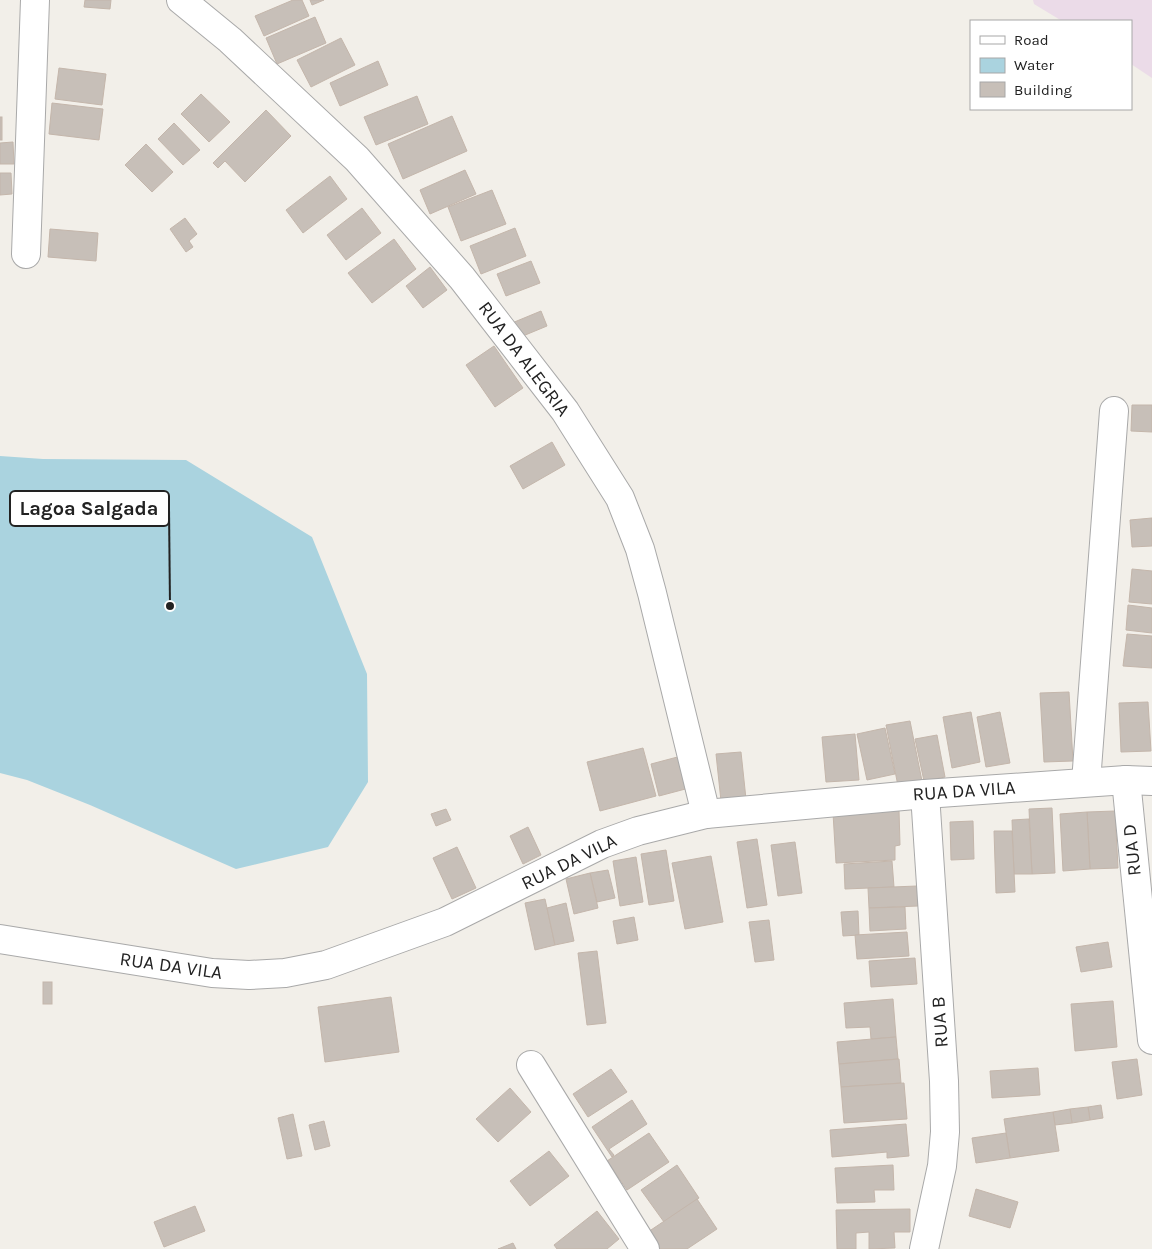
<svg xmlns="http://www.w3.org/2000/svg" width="1152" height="1249" font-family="Karla,sans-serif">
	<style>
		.industrial { fill: #ebdbe8 }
		.water { fill: #aad3df }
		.building { fill: #c7bfb8; stroke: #c4b6ab }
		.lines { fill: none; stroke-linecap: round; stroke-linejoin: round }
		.minor-casing { stroke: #a9a9a9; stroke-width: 30 }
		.minor { stroke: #fff; stroke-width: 28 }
		.labels { text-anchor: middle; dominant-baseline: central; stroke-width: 4.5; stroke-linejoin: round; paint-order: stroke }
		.street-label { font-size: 19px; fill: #222; stroke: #fff }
		.leader { fill: none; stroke: #222; stroke-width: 2 }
		.callout-dot { fill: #222; stroke: #fff; stroke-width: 2 }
		.callout { fill: #fff; stroke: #222; stroke-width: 2 }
		.callout-label { font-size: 20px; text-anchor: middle; font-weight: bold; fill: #222 }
	</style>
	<rect width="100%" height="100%" fill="#f2efe9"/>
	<polygon class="industrial" points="1033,0 1152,0 1152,78 1131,64 1131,21 1062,21 1034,4"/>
	<polygon class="water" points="0,456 43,459 186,460 312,537 367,674 368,782 328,847 236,869 90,805 27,780 0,773"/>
	<g class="building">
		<polygon points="85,0 111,0 110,9 84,7"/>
		<polygon points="293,0 302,0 309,16 264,36 255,16"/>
		<polygon points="310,0 324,0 312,5"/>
		<polygon points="315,17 326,43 277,64 266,38"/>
		<polygon points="341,38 355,65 311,87 297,60"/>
		<polygon points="378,61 388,85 340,106 330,83"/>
		<polygon points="59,68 106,74 102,105 55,99"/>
		<polygon points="201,94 230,122 209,142 181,114"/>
		<polygon points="417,96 428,124 376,145 364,117"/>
		<polygon points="52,103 103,109 99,140 49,134"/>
		<polygon points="266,110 291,136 245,182 225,161 218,168 213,163"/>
		<polygon points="452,116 467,151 403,179 388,144"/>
		<rect x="0" y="117" width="2" height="23"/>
		<polygon points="174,123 200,150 183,165 158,139"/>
		<polygon points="13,142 14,164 0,164 0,143"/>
		<polygon points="146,144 173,172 152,192 125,165"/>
		<polygon points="465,170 476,194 430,214 420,190"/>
		<polygon points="0,173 11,173 12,194 0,195"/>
		<polygon points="330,176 347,199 303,233 286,210"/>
		<polygon points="492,190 506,224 461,241 448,207"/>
		<polygon points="362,208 381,233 346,260 327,235"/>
		<polygon points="185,218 197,234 189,241 193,247 186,252 170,229"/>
		<polygon points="515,228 526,256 481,274 470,246"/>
		<polygon points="50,229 98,233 96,261 48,257"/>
		<polygon points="394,239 416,269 372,303 348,273"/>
		<polygon points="531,261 540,283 506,296 497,274"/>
		<polygon points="430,267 447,290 423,308 406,286"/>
		<polygon points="541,311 547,326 518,338 512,323"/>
		<polygon points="494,346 523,388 495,407 466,365"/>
		<polygon points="1132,405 1152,405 1152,432 1131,431"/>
		<polygon points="552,442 565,465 523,489 510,466"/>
		<polygon points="1152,518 1152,546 1132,547 1130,520"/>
		<polygon points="1132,569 1152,571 1152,604 1129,602"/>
		<polygon points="1128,605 1152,608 1152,633 1126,630"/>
		<polygon points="1127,634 1152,636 1152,668 1123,666"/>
		<polygon points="1069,692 1073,761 1044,762 1040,693"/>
		<polygon points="1148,702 1151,751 1121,752 1119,703"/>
		<polygon points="971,712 980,762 952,768 943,717"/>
		<polygon points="1000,712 1010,763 986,767 977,717"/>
		<polygon points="910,721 922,781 898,786 886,725"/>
		<polygon points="885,728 895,774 867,780 857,734"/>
		<polygon points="855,734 859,780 826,782 822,737"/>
		<polygon points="937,735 945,777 924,781 915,739"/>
		<polygon points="643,748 656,796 600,811 587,762"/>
		<polygon points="741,752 746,799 721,801 716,754"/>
		<polygon points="685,755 693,787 659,796 651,764"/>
		<polygon points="1052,808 1055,873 1032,874 1029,809"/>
		<polygon points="446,809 451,820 436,826 431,814"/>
		<polygon points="899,810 900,845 895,846 895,860 836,863 833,813"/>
		<polygon points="1115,811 1118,868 1090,869 1087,812"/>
		<polygon points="1087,812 1090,869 1063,871 1060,814"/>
		<polygon points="1029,819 1032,874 1014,874 1012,820"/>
		<polygon points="973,821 974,859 951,860 950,822"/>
		<polygon points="528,827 541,855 523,864 510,836"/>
		<polygon points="994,831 1012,831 1015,892 996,893"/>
		<polygon points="757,839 767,905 747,908 737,842"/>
		<polygon points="795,842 802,893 778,896 771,845"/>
		<polygon points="457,847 476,888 452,899 433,858"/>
		<polygon points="666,850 674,901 649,905 641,854"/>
		<polygon points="711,856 723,922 685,929 672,863"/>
		<polygon points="636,857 643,902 620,906 613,861"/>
		<polygon points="892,861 894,887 845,889 844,864"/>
		<polygon points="608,870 615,898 597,902 590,873"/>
		<polygon points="590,873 598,908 574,914 566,879"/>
		<polygon points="917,886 918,906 869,908 868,888"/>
		<polygon points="545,899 555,945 535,950 525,903"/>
		<polygon points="566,903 574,941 555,945 547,908"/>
		<polygon points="905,907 906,929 870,931 869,908"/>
		<polygon points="858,911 859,935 843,936 841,912"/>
		<polygon points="634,917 638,940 617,944 613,921"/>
		<polygon points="769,920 774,960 755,962 749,922"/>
		<polygon points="907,932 909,956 857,959 855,935"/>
		<polygon points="1108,942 1112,967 1081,972 1076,947"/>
		<polygon points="597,951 606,1023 587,1025 578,953"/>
		<polygon points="915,958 917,984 871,987 869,961"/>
		<rect x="43" y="982" width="9" height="22"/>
		<polygon points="391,997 399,1052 325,1062 318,1007"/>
		<polygon points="893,999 896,1037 871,1039 870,1027 846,1028 844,1003"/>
		<polygon points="1113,1001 1117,1047 1075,1051 1071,1004"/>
		<polygon points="896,1037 898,1059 839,1064 837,1042"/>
		<polygon points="899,1059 901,1083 841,1087 839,1064"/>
		<polygon points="1137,1059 1142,1095 1117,1099 1112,1062"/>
		<polygon points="1038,1068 1040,1095 992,1098 990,1071"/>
		<polygon points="611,1069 627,1092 588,1117 573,1094"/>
		<polygon points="904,1083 907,1119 844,1123 841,1087"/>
		<polygon points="510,1088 531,1112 498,1142 476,1119"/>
		<polygon points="632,1100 647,1124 609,1149 614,1155 612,1157 592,1127"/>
		<polygon points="1101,1105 1103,1118 1090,1120 1088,1107"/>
		<polygon points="1088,1107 1090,1120 1072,1123 1070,1109"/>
		<polygon points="1070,1109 1072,1123 1055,1125 1053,1112"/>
		<polygon points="1053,1112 1059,1151 1010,1158 1004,1119"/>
		<polygon points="293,1114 302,1156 287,1159 278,1118"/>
		<polygon points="324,1121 330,1146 315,1150 309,1125"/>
		<polygon points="906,1124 909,1156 887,1158 887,1152 832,1157 830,1130"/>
		<polygon points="649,1133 669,1162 627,1190 607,1161"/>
		<polygon points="1006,1133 1010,1158 976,1163 972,1138"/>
		<polygon points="549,1151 569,1176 530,1206 510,1181"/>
		<polygon points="677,1165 699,1198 664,1222 641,1190"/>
		<polygon points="893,1165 894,1190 874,1190 875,1202 837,1203 835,1168"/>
		<polygon points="976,1189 1018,1202 1010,1228 969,1216"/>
		<polygon points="697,1199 717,1229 687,1249 655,1249 645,1234"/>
		<polygon points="195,1206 205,1231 164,1247 154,1222"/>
		<polygon points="910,1209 910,1232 894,1232 895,1248 869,1249 869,1232 856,1233 856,1249 837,1249 836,1210"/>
		<polygon points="597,1211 619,1239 607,1249 557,1249 554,1245"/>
		<polygon points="513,1243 516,1249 498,1249"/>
	</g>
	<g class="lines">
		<defs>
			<g id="minor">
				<polyline points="181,0 230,40 357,159 462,278 565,411 620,498 640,549 652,593 706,814"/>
				<polyline points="26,254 35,0"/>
				<polyline points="1126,780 1152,1040"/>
				<polyline points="1086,782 1114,411"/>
				<polyline points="0,939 212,973 249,975 285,973 326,965 445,922 602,844 638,831 706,814 925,794 1126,780 1152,781"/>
				<polyline points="531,1065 645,1249"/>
				<polyline points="924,1249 942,1166 945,1132 944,1081 925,794"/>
			</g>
		</defs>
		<use href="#minor" class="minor-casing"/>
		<use href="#minor" class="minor"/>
	</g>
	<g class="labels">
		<g class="street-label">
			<text transform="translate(524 359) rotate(53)">RUA DA ALEGRIA</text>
			<text transform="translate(964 791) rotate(-4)">RUA DA VILA</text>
			<text transform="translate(1132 850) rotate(-96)">RUA D</text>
			<text transform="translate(569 862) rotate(-26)">RUA DA VILA</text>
			<text transform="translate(171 966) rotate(8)">RUA DA VILA</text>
			<text transform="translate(940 1022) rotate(-94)">RUA B</text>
		</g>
	</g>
	<path class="leader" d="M170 606L169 508"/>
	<circle class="callout-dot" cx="170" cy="606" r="5"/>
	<rect class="callout" x="10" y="491" width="159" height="35" rx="5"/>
	<g class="callout-label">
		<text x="89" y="515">Lagoa Salgada</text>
	</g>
	<rect x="970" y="20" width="162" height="90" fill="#ffffff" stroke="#a7a7a7"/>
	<rect x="980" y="36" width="25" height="8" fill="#ffffff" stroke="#a7a7a7"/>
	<text x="1014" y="45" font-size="15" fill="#222222">Road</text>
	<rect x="980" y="58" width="25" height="15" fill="#aad3df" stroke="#a7a7a7"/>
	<text x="1014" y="70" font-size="15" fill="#222222">Water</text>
	<rect x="980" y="82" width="25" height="15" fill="#c7bfb8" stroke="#a7a7a7"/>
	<text x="1014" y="95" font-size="15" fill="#222222">Building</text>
</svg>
